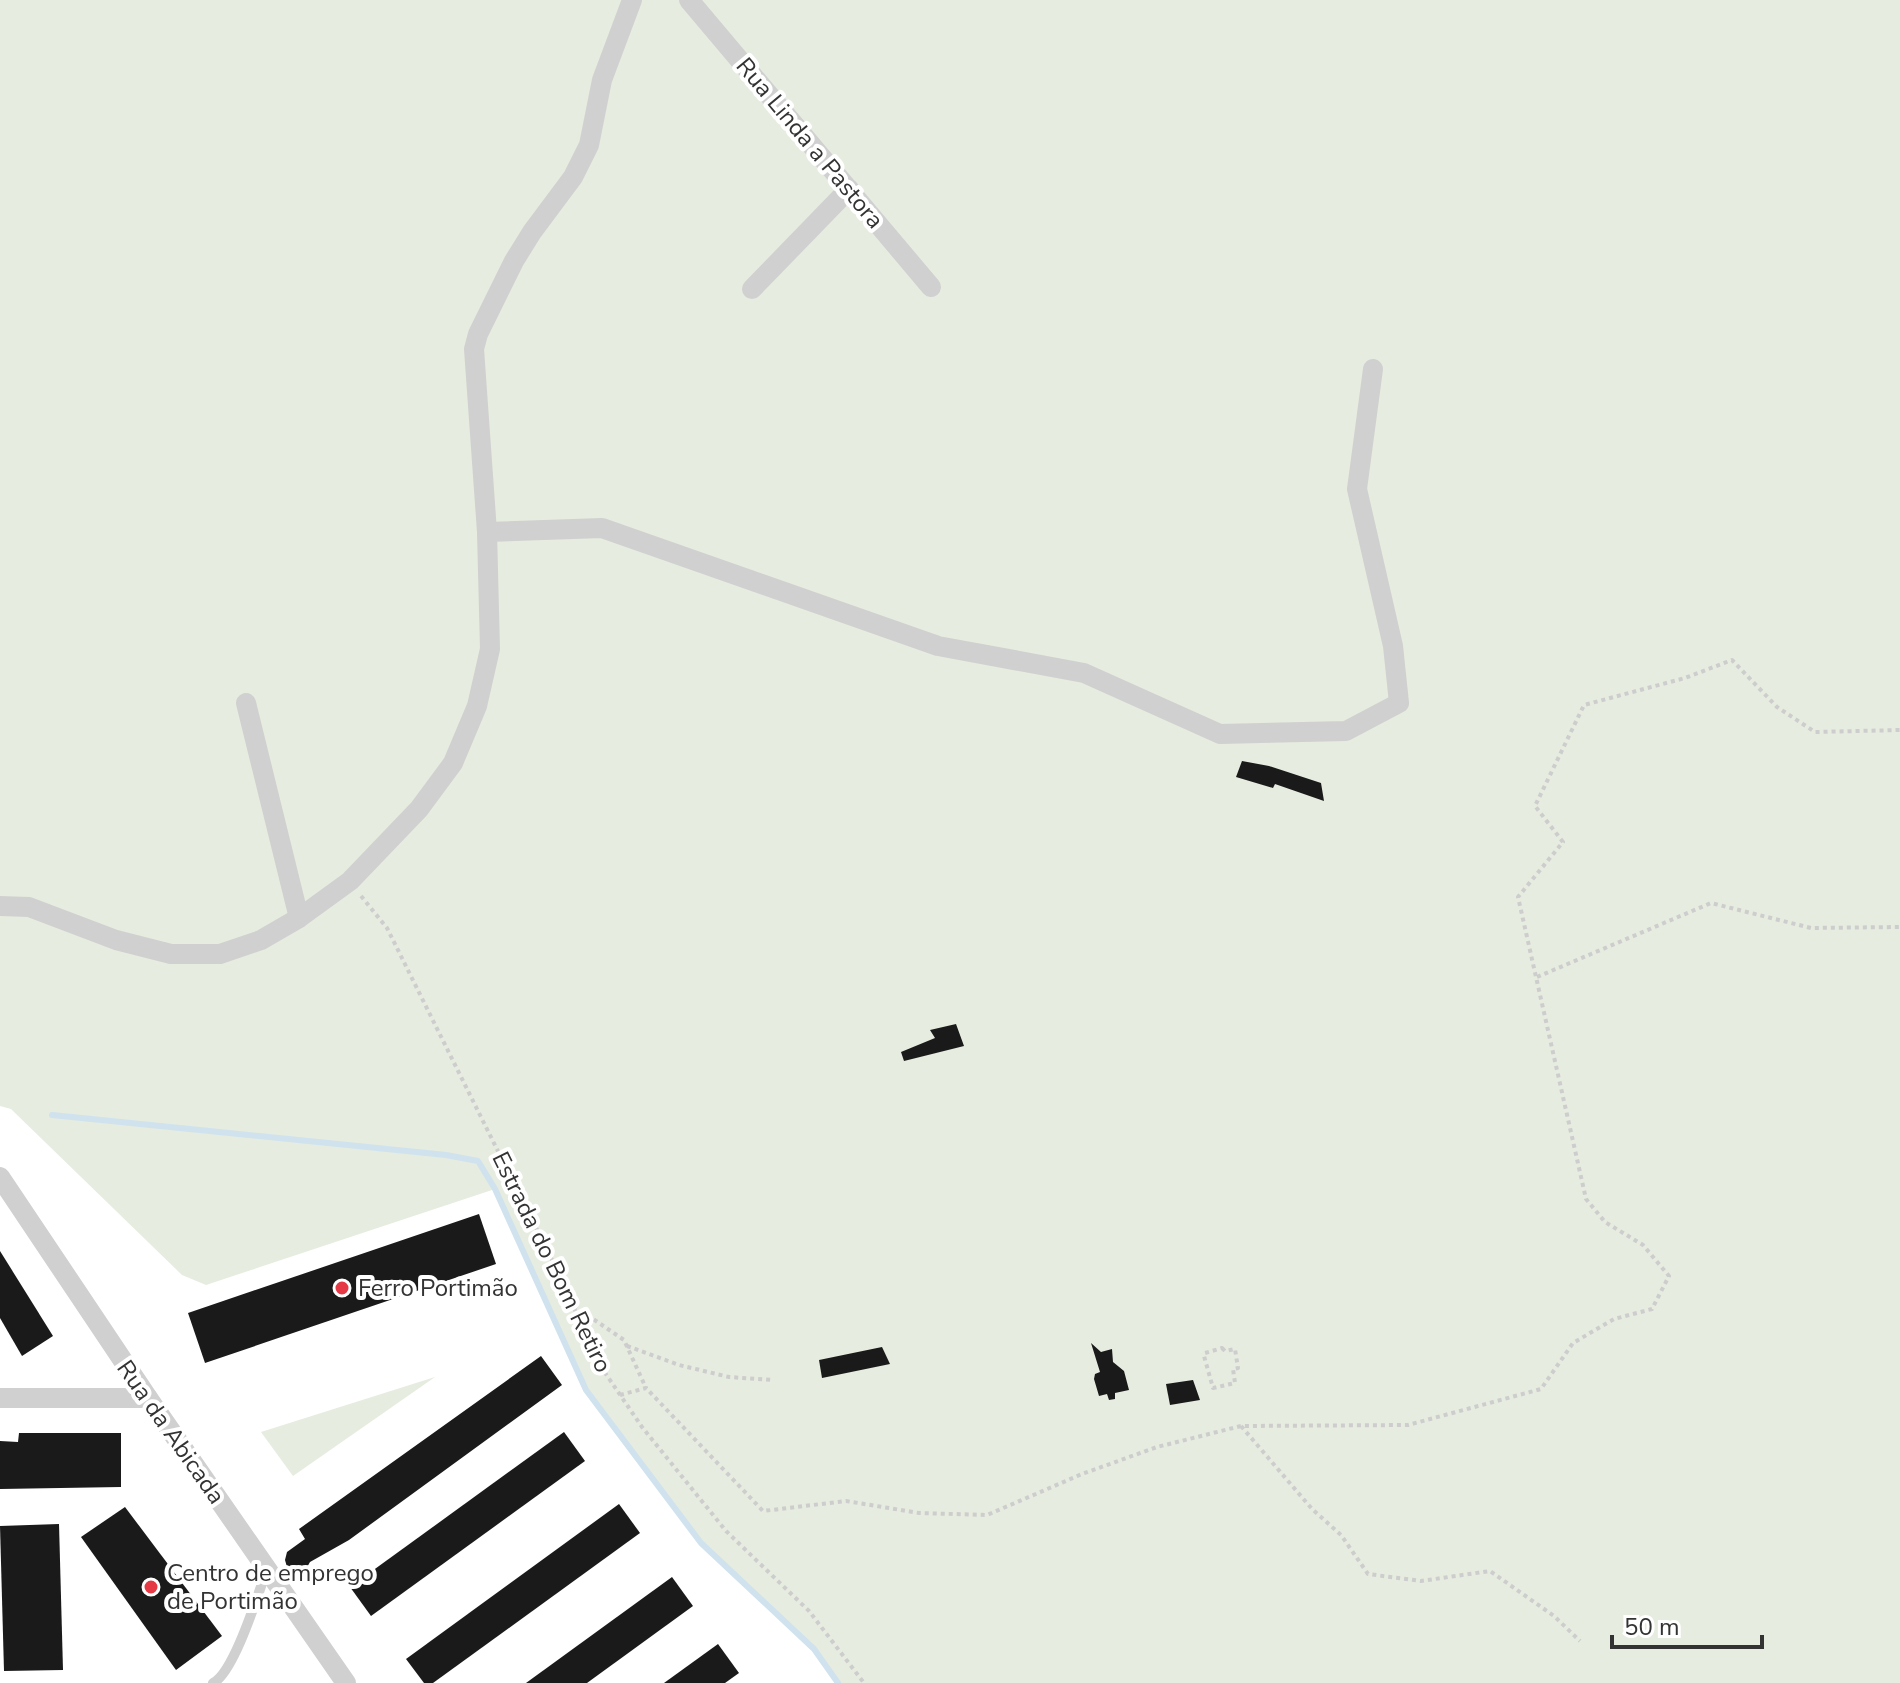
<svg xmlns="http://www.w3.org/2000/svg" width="1900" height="1683" font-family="'Nunito Sans',sans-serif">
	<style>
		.green { fill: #e6ecdf }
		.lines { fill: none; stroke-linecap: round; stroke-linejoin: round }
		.stream { stroke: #cfe2ee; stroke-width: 6 }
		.building { fill: #1a1a1a }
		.path { stroke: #cdcdcd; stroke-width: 4; stroke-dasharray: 4 4; stroke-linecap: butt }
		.lane { stroke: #d0d0d0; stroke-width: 10 }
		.street { stroke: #d0d0d0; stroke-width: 20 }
		.poi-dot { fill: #e63946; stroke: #fff; stroke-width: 3 }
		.labels { text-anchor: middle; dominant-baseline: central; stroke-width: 8; stroke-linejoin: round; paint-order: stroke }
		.street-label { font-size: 24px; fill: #333; stroke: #fff }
		.poi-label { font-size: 24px; fill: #333; stroke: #fff; text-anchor: start }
	</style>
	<rect width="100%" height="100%" fill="#fff"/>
	<g class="green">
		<polygon points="0,0 1900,0 1900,1683 838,1683 814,1649 701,1543 586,1390 495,1189 206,1285 182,1275 11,1109 0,1106"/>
		<polygon points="435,1377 293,1476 261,1432"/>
	</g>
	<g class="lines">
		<polyline class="stream" points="52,1115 446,1155 478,1161 495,1189 586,1390 701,1543 814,1649 838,1683"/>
	</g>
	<g class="building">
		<polygon points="1242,761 1269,766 1321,783 1324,801 1275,784 1273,788 1236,777"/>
		<polygon points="956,1024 964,1046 904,1061 901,1052 935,1038 930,1030"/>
		<polygon points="479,1214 496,1264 205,1363 188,1313"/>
		<polygon points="0,1251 53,1336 22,1356 0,1318"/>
		<polygon points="1091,1343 1101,1352 1112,1349 1113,1362 1124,1371 1129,1390 1115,1393 1115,1399 1109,1400 1107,1394 1099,1396 1094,1379 1095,1374 1100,1372"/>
		<polygon points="882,1347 890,1364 822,1378 819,1360"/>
		<polygon points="541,1356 562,1385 349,1540 310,1562 306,1569 294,1571 287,1567 285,1560 287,1552 305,1539 299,1529"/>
		<polygon points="1193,1380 1200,1400 1170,1405 1166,1384"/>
		<polygon points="564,1432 585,1461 371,1616 350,1587"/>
		<polygon points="19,1433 121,1433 121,1487 0,1489 0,1441 18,1442"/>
		<polygon points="619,1504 640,1533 433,1683 424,1683 406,1659"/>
		<polygon points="125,1507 222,1636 176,1670 81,1537"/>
		<polygon points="59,1524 63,1670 4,1671 0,1526"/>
		<polygon points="672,1577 693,1606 587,1683 526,1683"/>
		<polygon points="718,1644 739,1673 725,1683 664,1683"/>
	</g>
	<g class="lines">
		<g class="path">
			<polyline points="361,896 387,928 561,1278 597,1361 642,1427 726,1531 809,1611 864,1683"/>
			<polyline points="1537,977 1711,903 1811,928 1900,927"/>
			<polyline points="574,1306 624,1340 646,1388"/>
			<polyline points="627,1346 679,1365 729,1377 772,1380"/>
			<polygon points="1222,1348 1225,1351 1235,1349 1238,1368 1233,1369 1235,1383 1213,1388 1204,1356 1205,1353"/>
			<polyline points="620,1395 646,1388 763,1511 846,1501 919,1513 987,1515 1082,1474 1157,1447 1241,1426 1408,1425 1541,1389 1573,1343 1614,1319 1652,1309 1669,1276 1643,1245 1605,1222 1586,1199 1518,897 1563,842 1535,806 1584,705 1685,678 1732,660 1777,707 1815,732 1900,730"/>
			<polyline points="1241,1426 1312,1509 1341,1535 1368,1574 1421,1581 1490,1571 1554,1616 1580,1641"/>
		</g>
		<path class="lane" d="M213 1683C234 1673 258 1594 267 1569"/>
		<g class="street">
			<polyline points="689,0 931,287"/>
			<polyline points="752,289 849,189"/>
			<polyline points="487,532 602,528 938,646 1084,673 1220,734 1346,731 1399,703 1393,646 1357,489 1373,369"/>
			<polyline points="246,703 299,918"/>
			<polyline points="0,906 29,907 116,940 171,954 220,954 261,940 299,918 350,881 419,809 453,763 477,706 490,649 487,532 474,349 478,334 514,261 532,232 573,177 589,145 602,80 632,0"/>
			<polyline points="0,1177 148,1398 346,1683"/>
			<polyline points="0,1398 148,1398"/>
		</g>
	</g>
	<g class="poi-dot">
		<circle cx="342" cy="1288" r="8"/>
		<circle cx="151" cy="1587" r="8"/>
	</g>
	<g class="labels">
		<g class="street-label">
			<text transform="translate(810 143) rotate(50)">Rua Linda a Pastora</text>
			<text transform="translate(552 1262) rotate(64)">Estrada do Bom Retiro</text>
			<text transform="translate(171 1432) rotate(55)">Rua da Abicada</text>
		</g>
		<g class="poi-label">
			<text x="358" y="1288">Ferro Portimão</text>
			<text x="167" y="1573">Centro de emprego<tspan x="167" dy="28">de Portimão</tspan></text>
		</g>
	</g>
	<path d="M1612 1635v12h150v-12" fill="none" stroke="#333333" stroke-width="4"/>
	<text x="1624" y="1635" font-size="24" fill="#333333" stroke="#ffffff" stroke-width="6" paint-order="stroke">50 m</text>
</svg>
